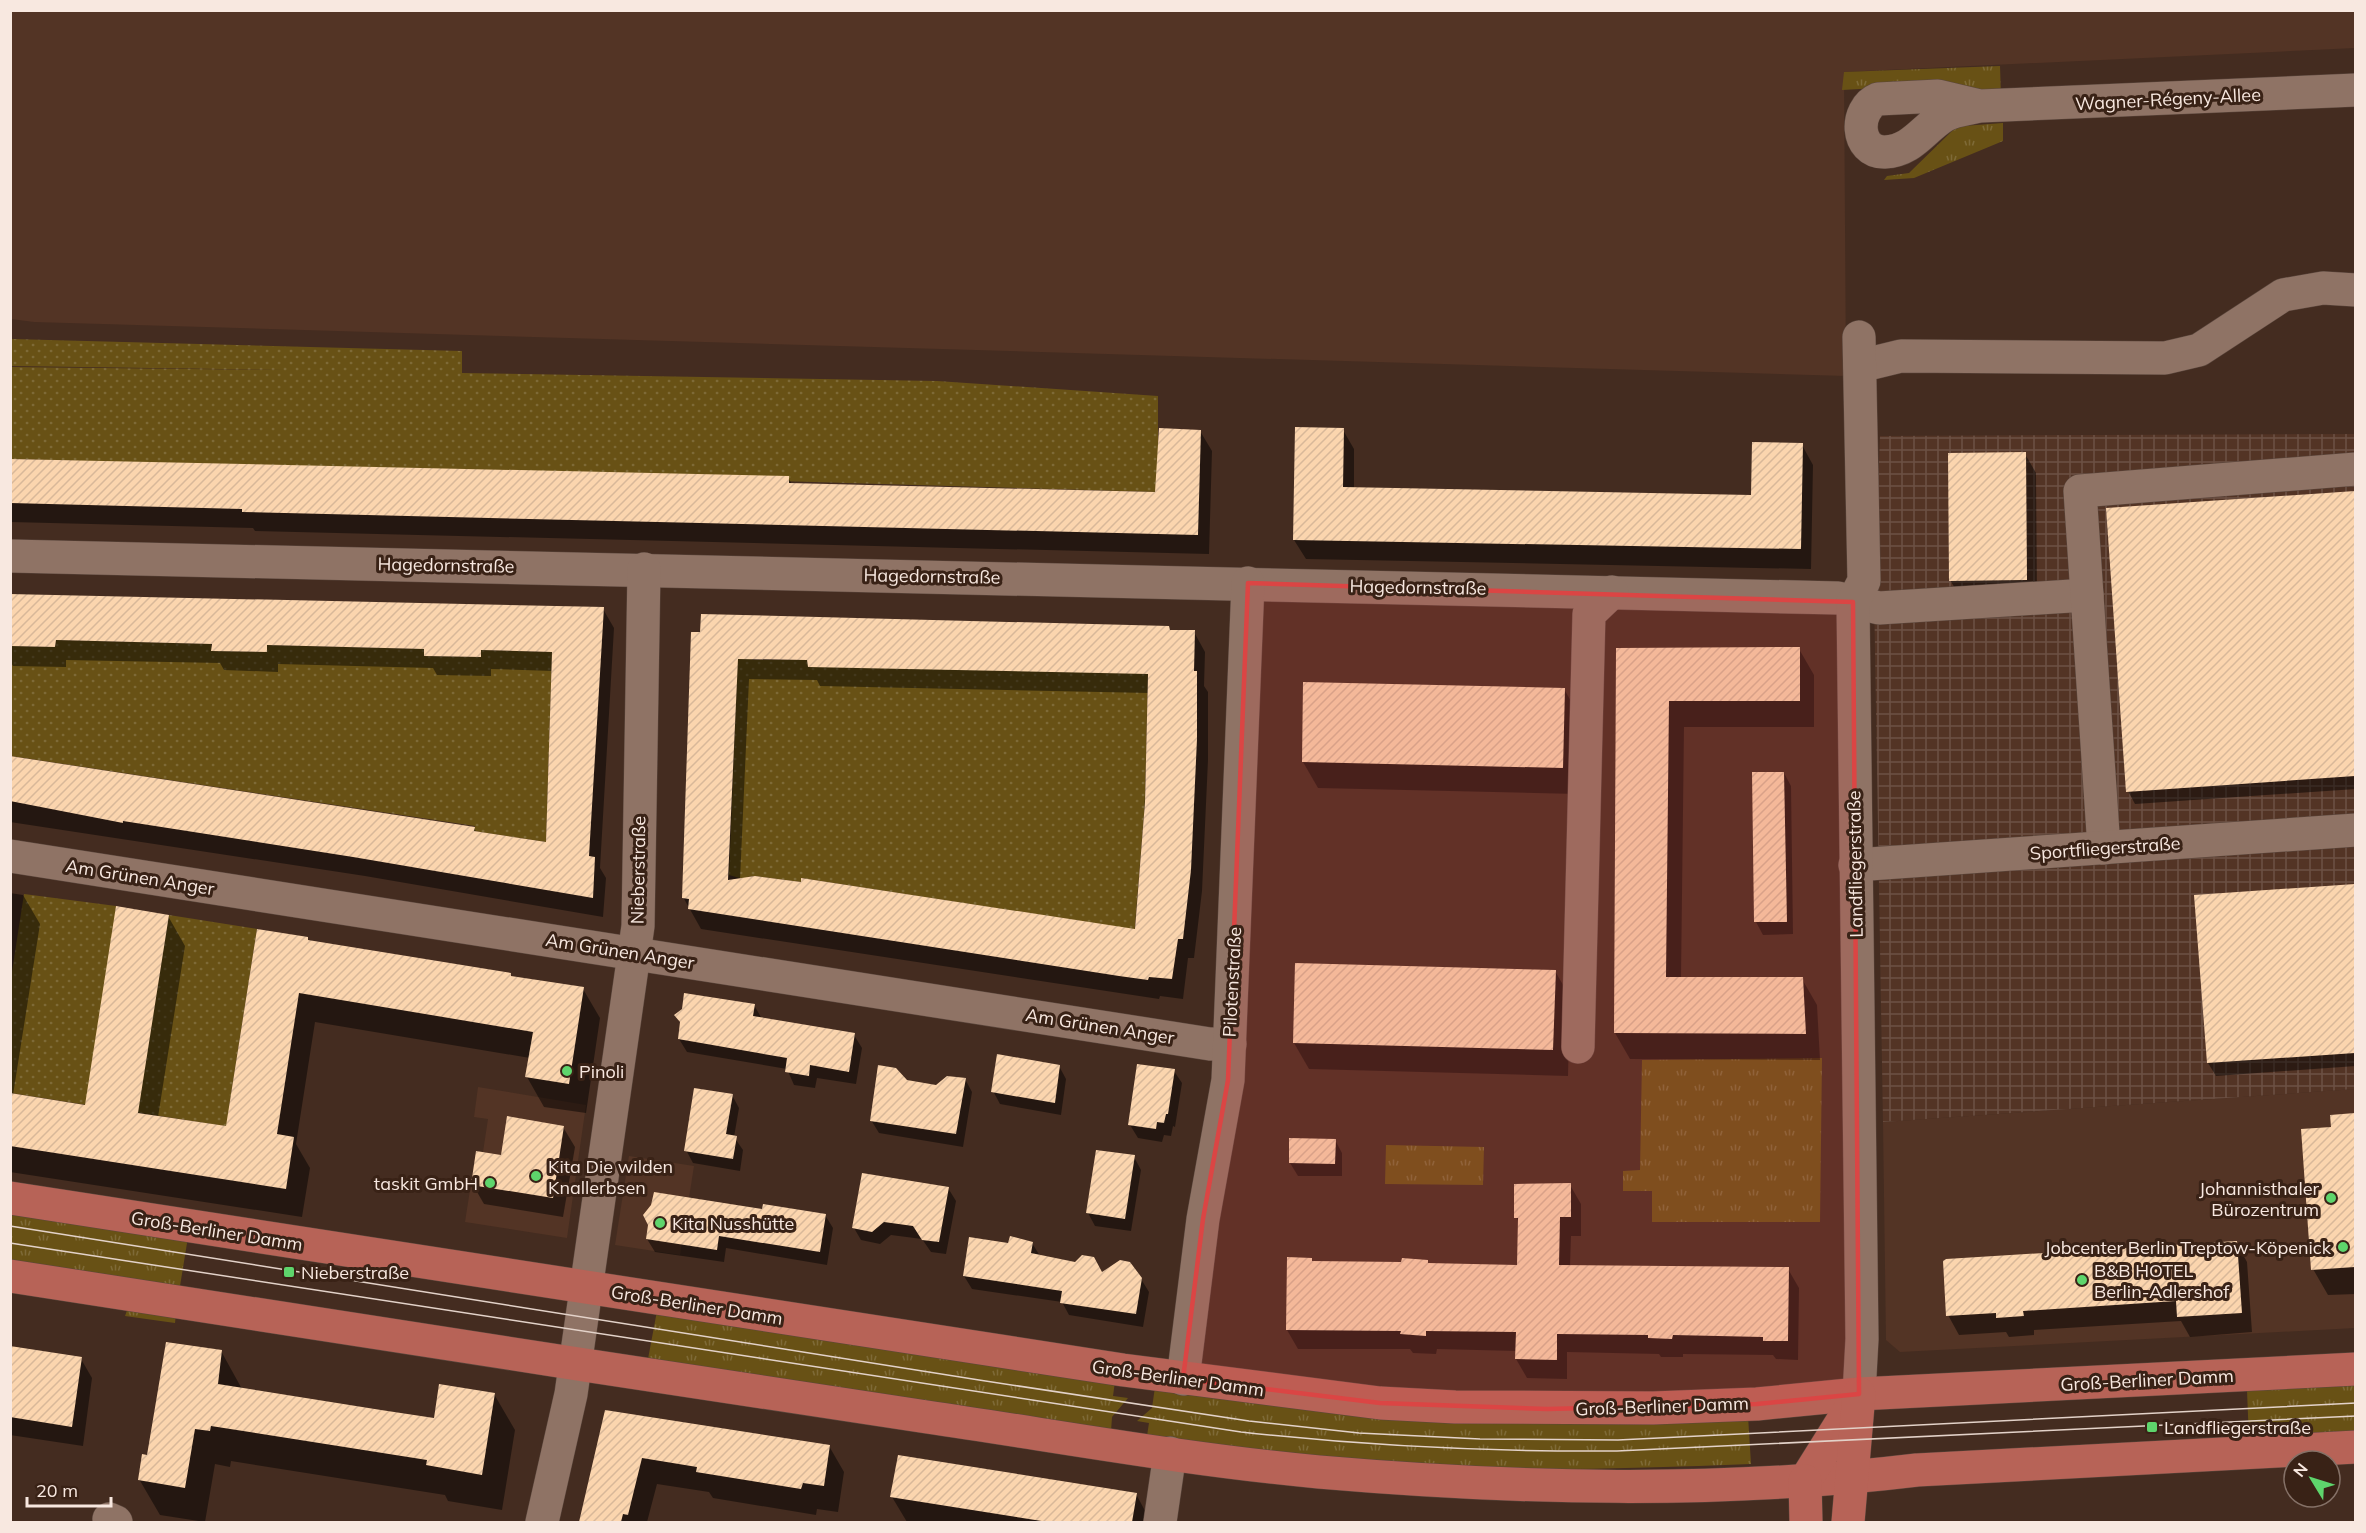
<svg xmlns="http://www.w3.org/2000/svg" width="2366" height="1533" font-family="Mulish,sans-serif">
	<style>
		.built { fill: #533425 }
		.industrial { fill: url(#industrial-grid) }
		.grass { fill: url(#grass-tufts) }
		.garden { fill: url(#garden-dots) }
		.shadow { fill: #0007; fill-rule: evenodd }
		.building { fill: url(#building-hatch); fill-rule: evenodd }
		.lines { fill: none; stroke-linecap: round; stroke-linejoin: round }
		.minor-casing { stroke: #5b473d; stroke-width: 34 }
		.major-casing { stroke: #5b473d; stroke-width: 34 }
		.minor { stroke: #8f7365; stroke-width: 33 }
		.major { stroke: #b76357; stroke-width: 33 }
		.tram { stroke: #e3d2c9; stroke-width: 1.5 }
		.marked { fill: #db4544; fill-opacity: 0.2; stroke: #db4544; stroke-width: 4.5; stroke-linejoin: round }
		.poi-dot { fill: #5ed56c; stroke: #392216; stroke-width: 2 }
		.labels { text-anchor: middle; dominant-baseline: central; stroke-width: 6; stroke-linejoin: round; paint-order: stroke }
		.street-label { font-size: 18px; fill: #f8e8e0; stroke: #392216 }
		.poi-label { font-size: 18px; fill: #f8e8e0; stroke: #392216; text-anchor: start }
	</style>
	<defs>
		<pattern id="industrial-grid" width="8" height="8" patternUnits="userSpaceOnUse" patternTransform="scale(1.5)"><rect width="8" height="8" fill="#533425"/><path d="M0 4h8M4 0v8" fill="none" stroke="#6c5144"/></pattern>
		<pattern id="grass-tufts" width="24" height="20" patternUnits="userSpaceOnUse" patternTransform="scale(1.5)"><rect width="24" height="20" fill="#685115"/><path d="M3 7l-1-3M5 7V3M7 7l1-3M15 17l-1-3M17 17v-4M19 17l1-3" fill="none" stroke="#7e6a37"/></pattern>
		<pattern id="garden-dots" width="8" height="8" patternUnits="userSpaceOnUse" patternTransform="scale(1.5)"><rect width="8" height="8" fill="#685115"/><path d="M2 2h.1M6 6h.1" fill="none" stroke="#7e6a37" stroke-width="1.8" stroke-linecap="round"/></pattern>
		<pattern id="building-hatch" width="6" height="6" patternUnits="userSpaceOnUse" patternTransform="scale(1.5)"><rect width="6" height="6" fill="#fbd5ae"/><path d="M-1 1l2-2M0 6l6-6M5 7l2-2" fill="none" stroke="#d8b899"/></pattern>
	</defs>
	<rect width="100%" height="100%" fill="#442c20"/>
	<g class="built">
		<polygon points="11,11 2355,11 2355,48 1844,72 1846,376 34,322 11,319"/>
		<polygon points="478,1087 586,1105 567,1238 465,1222 476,1151 483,1152 488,1119 474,1117"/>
		<polygon points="2355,1089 2355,1328 1900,1352 1886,1340 1883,1122"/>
		<polygon points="629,1156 694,1166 680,1255 615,1245"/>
	</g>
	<polygon class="industrial" points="2355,434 2355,1089 1883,1122 1874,591 1880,436"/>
	<g class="grass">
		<polygon points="2000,66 2001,97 1948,84 1842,90 1844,72"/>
		<polygon points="2003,123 2003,141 1914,178 1884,180 1887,176 1909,173 1953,130 1963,126"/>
		<polygon points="1822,1058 1820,1222 1652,1222 1652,1191 1623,1191 1623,1171 1640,1170 1642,1060"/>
		<polygon points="1386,1145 1484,1147 1483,1185 1385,1184"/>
		<polygon points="10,1213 188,1237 180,1286 11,1261"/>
		<polygon points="129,1305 176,1313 175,1323 125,1316"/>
		<polygon points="657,1311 1115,1381 1113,1396 1128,1398 1112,1417 1111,1431 648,1359"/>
		<polygon points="2355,1384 2355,1434 2249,1440 2247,1390"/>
		<path d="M1155 1387 1748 1416 1751 1464C1623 1469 1495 1473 1368 1463 1294 1456 1220 1445 1147 1436L1149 1423 1137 1421 1152 1408Z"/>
	</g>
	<g class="garden">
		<polygon points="11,339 462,351 462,373 937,381 1158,396 1158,492 11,459 11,367 288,370 11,366"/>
		<polygon points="56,640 211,644 212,651 267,652 267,645 424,649 425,656 480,657 481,650 552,652 546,842 474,831 475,826 11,756 10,646 55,647"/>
		<polygon points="738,652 753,660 807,660 808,667 1148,666 1145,802 1134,937 1113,926 801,878 801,882 755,876 747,877 747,880 729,875"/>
		<polygon points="24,894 116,906 100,1107 11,1093 11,978"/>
		<polygon points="169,915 257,929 229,1107 244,1129 115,1109 141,1091"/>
	</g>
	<g class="shadow">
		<polygon points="1343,430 1354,449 1354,489 1752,496 1802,445 1813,465 1811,569 1306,559 1294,540"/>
		<polygon points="1200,431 1212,451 1209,554 255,531 253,528 10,522 10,460 788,478 792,484 1157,494"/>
		<polygon points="2025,454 2036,473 2037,599 1962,600 1950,580"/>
		<polygon points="2356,492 2356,789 2135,804 2128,791 2108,510"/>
		<polygon points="10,594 603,609 614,628 600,868 606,878 603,917 365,876 10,822 10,758 474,828 477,833 547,844 553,671 491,669 491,676 437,675 433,668 278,664 278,672 224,670 220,663 66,660 66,667 13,666 10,661"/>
		<path d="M1169 627 1171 632H1194L1205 652 1204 686 1208 692V760L1202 891 1194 958H1188L1183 999 1160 996 1159 999 701 929 683 897 693 633ZM749 679 817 680 820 686 1149 693 1142 869 1136 931 740 880Z"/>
		<polygon points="1618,649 1799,649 1814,675 1814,727 1684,727 1681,979 1802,979 1817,1005 1820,1060 1630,1059 1615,1033"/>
		<polygon points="1564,689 1579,715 1577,794 1318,788 1303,762"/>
		<polygon points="1784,773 1791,786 1793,934 1763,935 1756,922"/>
		<polygon points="2356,885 2356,1066 2216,1076 2208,1063 2196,897"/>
		<polygon points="10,893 23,895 40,924 13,1095 86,1106 168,916 185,946 158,1117 227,1128 307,938 309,942 510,974 512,978 583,989 600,1018 586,1113 544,1107 527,1077 530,1058 315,1022 296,1144 310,1168 302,1217 10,1172"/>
		<polygon points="1555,971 1570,997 1568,1076 1309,1069 1294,1043"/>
		<polygon points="754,1005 762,1019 854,1035 862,1048 856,1084 817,1078 815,1088 794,1085 787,1069 687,1052 679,1039 681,1024 676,1015"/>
		<polygon points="1059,1066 1066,1079 1061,1115 1000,1104 993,1091"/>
		<polygon points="1174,1071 1182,1083 1175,1127 1173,1126 1171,1136 1164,1135 1162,1142 1138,1138 1130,1125"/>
		<polygon points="965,1079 972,1092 963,1147 879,1133 871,1120 907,1081 936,1086"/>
		<polygon points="732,1095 739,1108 734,1137 743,1150 740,1171 693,1163 686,1150"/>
		<polygon points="2356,1115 2356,1294 2328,1295 2313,1269 2333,1129 2332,1116"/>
		<polygon points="563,1127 575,1147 563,1217 484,1204 473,1185 503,1156"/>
		<polygon points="1335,1140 1342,1153 1342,1176 1298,1176 1290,1163"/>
		<polygon points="1134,1157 1141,1170 1131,1231 1095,1226 1088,1213"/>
		<polygon points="1570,1185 1581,1204 1581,1236 1571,1236 1570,1267 1788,1269 1799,1288 1798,1360 1776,1359 1773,1355 1683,1354 1683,1357 1661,1357 1659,1354 1567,1352 1567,1379 1527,1378 1516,1359 1517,1351 1437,1349 1436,1354 1413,1353 1410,1349 1298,1349 1287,1330 1288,1258 1313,1262 1519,1267 1520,1224 1516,1217"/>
		<polygon points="948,1188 956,1201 946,1254 931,1252 922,1239 891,1235 880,1244 861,1240 854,1228"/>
		<polygon points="653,1206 825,1215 833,1228 827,1265 726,1248 724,1262 655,1252 647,1239"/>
		<polygon points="2236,1242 2247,1262 2252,1332 2190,1337 2181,1321 2034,1330 2034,1335 2009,1337 2006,1332 1959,1335 1948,1315"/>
		<polygon points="1032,1243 1040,1256 1102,1274 1141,1279 1149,1292 1143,1327 1069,1315 1062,1302 972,1289 964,1276 1010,1244"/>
		<polygon points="10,1348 81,1359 92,1378 83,1446 10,1435"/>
		<polygon points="221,1351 242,1389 435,1419 494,1394 515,1430 502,1510 448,1501 445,1495 231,1461 230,1467 215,1464 205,1522 160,1515 139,1479 148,1457"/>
		<polygon points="606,1411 829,1446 844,1472 838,1512 817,1509 816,1515 713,1498 709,1492 657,1484 647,1522 580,1522"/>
		<polygon points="1136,1494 1151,1522 907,1522 892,1497"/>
	</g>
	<g class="building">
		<polygon points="1295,427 1344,428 1343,487 1751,495 1752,442 1803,443 1801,549 1293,540"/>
		<polygon points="1159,428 1201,430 1198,535 242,512 242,509 10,503 10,459 789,476 789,483 1155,492"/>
		<polygon points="2026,452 2027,580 1949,581 1948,453"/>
		<polygon points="2355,491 2355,776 2126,792 2106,508"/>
		<polygon points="10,594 604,607 589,856 595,857 593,898 353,857 123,821 123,823 10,801 10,756 475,827 474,831 546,842 552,652 481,650 481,657 424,656 424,649 267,645 267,652 211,651 212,644 56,640 55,647 10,646"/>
		<path d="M701 614 1169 626 1170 630H1195L1194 671H1197V739L1191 870 1183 939H1178L1172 979 1149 977 1148 980 1119 976 688 909 689 899 682 898 691 632H700ZM738 659 807 660 808 667 1148 674 1145 802 1135 929 801 878V882L755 876 728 880Z"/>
		<polygon points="1800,647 1800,701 1669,701 1666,977 1803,977 1806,1034 1614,1033 1616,648"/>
		<polygon points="1303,682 1565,688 1563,768 1302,762"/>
		<polygon points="1752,772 1784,772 1787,922 1754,922"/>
		<polygon points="2355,884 2355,1053 2207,1063 2194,895"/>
		<polygon points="116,906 169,915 138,1113 226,1126 257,929 308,937 308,940 511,973 511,976 584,987 569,1084 525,1077 533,1032 299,993 277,1134 294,1137 286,1189 10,1146 10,1093 85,1105"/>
		<polygon points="1295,963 1556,970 1553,1050 1293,1043"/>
		<polygon points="684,993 755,1004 753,1016 855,1033 849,1072 810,1065 809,1076 785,1072 787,1058 678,1039 680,1022 674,1015 682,1009"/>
		<polygon points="997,1054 1060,1065 1055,1103 991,1092"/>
		<polygon points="1137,1064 1175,1069 1168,1114 1166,1114 1164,1123 1157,1122 1156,1129 1128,1125"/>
		<polygon points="878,1065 896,1068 907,1080 936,1085 947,1076 966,1078 956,1134 870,1121"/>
		<polygon points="694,1088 733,1094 726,1134 737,1136 733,1159 684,1151"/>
		<polygon points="2355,1113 2355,1267 2311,1270 2301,1129 2331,1127 2330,1115"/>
		<polygon points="507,1116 564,1126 553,1198 471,1185 476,1151 501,1155"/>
		<polygon points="1289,1138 1336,1139 1335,1164 1289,1163"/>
		<polygon points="1096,1150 1135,1155 1125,1219 1086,1213"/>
		<polygon points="862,1173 949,1187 939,1242 922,1240 913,1226 884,1222 872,1232 852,1228"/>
		<polygon points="1571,1183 1571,1217 1560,1217 1559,1265 1789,1267 1788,1341 1763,1341 1763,1337 1673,1335 1672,1339 1648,1338 1648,1335 1557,1334 1557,1360 1515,1359 1516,1332 1426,1331 1426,1336 1400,1334 1401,1331 1286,1330 1287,1257 1312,1258 1312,1261 1401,1262 1402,1258 1428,1260 1428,1263 1517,1265 1518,1218 1514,1218 1514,1184"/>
		<polygon points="654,1192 762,1209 763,1204 826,1214 820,1252 719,1236 717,1250 646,1239 648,1225 643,1215 651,1205"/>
		<polygon points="1010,1236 1033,1242 1031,1253 1075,1262 1082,1255 1094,1257 1102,1272 1120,1260 1130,1262 1142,1278 1136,1314 1060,1303 1062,1291 963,1276 969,1237 1008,1243"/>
		<polygon points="2237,1241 2242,1313 2177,1317 2176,1301 2023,1311 2024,1316 1996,1318 1996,1313 1946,1316 1943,1261 1946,1259"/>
		<polygon points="166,1342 222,1350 218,1384 381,1410 434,1418 439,1384 495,1393 482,1475 426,1465 427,1460 211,1426 210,1431 195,1429 185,1488 138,1480 142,1454 147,1455"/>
		<polygon points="10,1346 82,1357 72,1427 10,1417"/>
		<polygon points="605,1410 830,1445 824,1486 803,1483 801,1489 696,1472 697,1467 642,1458 628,1515 623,1514 621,1522 579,1522"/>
		<polygon points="898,1455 1137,1493 1132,1522 1048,1522 890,1497"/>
	</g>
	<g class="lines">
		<defs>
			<g id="minor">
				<path d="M1980 106 1938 96 1878 99C1854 109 1855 153 1885 152 1912 151 1923 129 1944 116 1954 110 1968 109 1980 106L2356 90"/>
				<polyline points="1860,366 1901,356 2165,358 2199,350 2283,295 2323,288 2356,290"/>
				<polyline points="10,556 1838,598 1879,608 2087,595"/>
				<polyline points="2104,848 2080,491 2356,469"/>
				<polyline points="10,856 1210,1044 1230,1044"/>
				<polyline points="1855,865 2356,830"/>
				<polyline points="1578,1047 1589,614 1612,592"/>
				<polyline points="1183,1379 1203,1219 1228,1080 1248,583"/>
				<polyline points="1859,1394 1862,1339 1853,602 1864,581 1859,337"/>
				<polyline points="109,1519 116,1522"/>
				<polyline points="542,1522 571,1394 638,926 644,569"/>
				<polyline points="1160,1522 1170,1453"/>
			</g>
			<g id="major">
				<polyline points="10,1198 1123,1370 1380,1403 1455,1407 1653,1408 1757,1404 1859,1394 2356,1369"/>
				<path d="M10 1276C316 1322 621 1372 927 1417 1057 1436 1188 1460 1319 1472 1517 1489 1719 1494 1917 1470L2356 1447"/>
				<polyline points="1805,1481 1855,1401"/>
				<polyline points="1805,1481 1806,1522"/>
				<polyline points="1848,1522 1859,1394"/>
			</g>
		</defs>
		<use href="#minor" class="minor-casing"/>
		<use href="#major" class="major-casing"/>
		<use href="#minor" class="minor"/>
		<use href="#major" class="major"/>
		<g class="tram">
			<polyline points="10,1226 979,1380 1249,1421 1359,1433 1480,1439 1618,1440 2356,1403"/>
			<path d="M10 1243 1241 1432C1367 1446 1491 1452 1617 1451L2356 1416"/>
		</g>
	</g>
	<path class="marked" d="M1248 583 1853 602 1859 1394 1757 1404 1547 1409 1380 1403 1183 1379 1203 1219 1228 1080Z"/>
	<g class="poi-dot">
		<circle cx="567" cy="1071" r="6"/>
		<circle cx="536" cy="1176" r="6"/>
		<circle cx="490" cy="1183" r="6"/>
		<circle cx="2331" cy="1198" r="6"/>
		<circle cx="660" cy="1223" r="6"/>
		<circle cx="2343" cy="1247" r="6"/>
		<rect x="283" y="1266" width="12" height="12" rx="3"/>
		<circle cx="2082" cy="1280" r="6"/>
		<rect x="2146" y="1421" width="12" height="12" rx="3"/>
	</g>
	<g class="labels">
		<g class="street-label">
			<text transform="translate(2168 99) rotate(-3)">Wagner-Régeny-Allee</text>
			<text transform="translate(446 565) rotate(1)">Hagedornstraße</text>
			<text transform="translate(932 576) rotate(1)">Hagedornstraße</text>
			<text transform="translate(1418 587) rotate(1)">Hagedornstraße</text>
			<text transform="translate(2105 848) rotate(-4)">Sportfliegerstraße</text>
			<text transform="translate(1855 864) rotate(-91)">Landfliegerstraße</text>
			<text transform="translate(638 870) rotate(-89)">Nieberstraße</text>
			<text transform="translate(140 877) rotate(9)">Am Grünen Anger</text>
			<text transform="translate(620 951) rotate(9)">Am Grünen Anger</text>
			<text transform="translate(1232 982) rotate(-87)">Pilotenstraße</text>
			<text transform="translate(1100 1026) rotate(9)">Am Grünen Anger</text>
			<text transform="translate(217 1231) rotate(9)">Groß-Berliner Damm</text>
			<text transform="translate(697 1305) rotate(9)">Groß-Berliner Damm</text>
			<text transform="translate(1178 1378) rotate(8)">Groß-Berliner Damm</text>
			<text transform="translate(2147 1380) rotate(-3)">Groß-Berliner Damm</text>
			<text transform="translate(1662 1406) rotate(-2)">Groß-Berliner Damm</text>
		</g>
		<g class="poi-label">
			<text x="579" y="1071">Pinoli</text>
			<text x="548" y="1166">Kita Die wilden<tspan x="548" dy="21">Knallerbsen</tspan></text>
			<text x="478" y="1183" text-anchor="end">taskit GmbH</text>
			<text x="2319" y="1188" text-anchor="end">Johannisthaler<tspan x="2319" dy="21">Bürozentrum</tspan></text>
			<text x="672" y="1223">Kita Nusshütte</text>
			<text x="2331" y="1247" text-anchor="end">Jobcenter Berlin Treptow-Köpenick</text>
			<text x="2094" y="1270">B&amp;B HOTEL<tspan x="2094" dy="21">Berlin-Adlershof</tspan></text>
			<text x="301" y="1272">Nieberstraße</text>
			<text x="2164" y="1427">Landfliegerstraße</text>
		</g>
	</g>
	<rect width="2366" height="1533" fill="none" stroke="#f8e8e0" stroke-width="24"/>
	<g transform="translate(2312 1479) rotate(308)"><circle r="28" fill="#392216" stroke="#857167" stroke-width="1.5"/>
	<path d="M0-4.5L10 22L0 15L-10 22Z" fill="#5ed56c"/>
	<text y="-9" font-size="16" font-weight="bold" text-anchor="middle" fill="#f8e8e0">N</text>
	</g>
	<path d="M27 1497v9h84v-9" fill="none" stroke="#f8e8e0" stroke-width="3"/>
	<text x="36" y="1497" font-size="18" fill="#f8e8e0" stroke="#392216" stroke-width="4.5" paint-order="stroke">20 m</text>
</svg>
